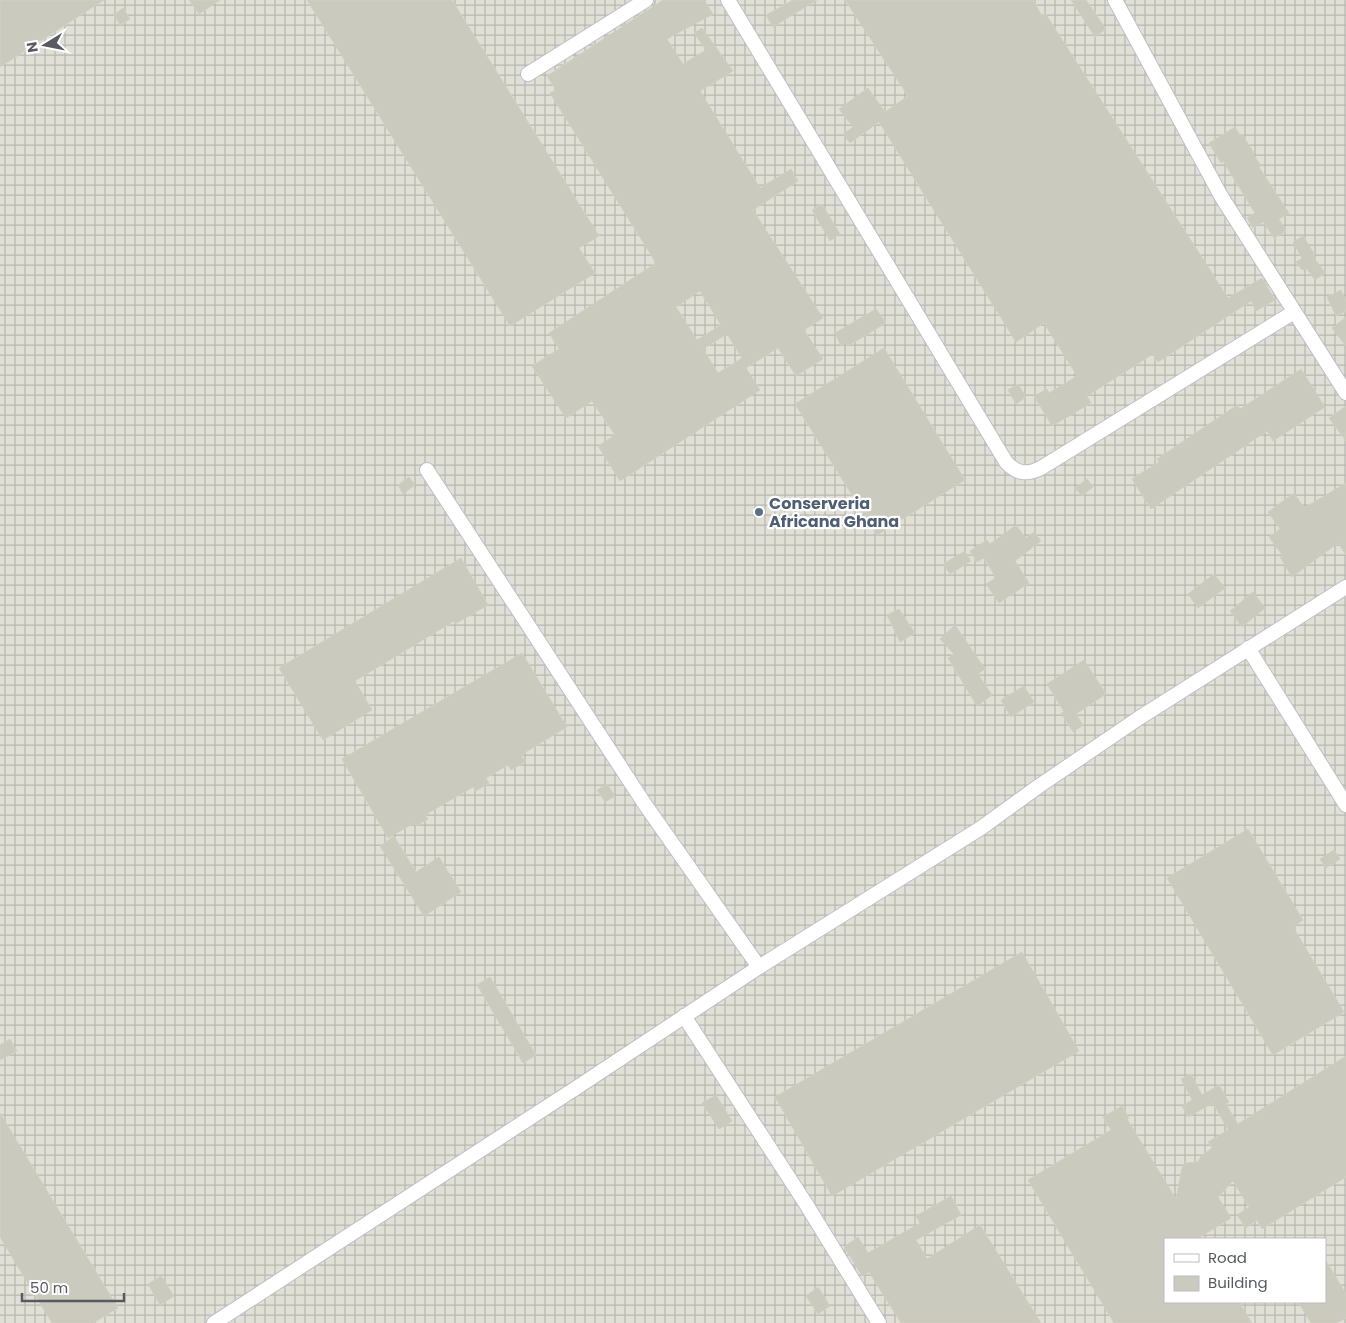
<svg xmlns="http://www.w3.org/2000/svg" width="1346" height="1323" font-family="Poppins,sans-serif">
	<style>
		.industrial { fill: url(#industrial-grid); fill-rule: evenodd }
		.building { fill: #cacabe; stroke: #d2d1bd; fill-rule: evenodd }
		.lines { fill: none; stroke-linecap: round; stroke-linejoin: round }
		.minor-casing { stroke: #bec0c8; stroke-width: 16 }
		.minor { stroke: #fff; stroke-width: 14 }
		.service-dot { fill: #5c6f8a; stroke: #fff; stroke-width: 2 }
		.labels { text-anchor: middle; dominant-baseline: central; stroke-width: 4.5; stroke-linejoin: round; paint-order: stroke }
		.service-label { font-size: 16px; font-weight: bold; fill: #4e5e75; stroke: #fff; text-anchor: start }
	</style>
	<defs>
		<pattern id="industrial-grid" width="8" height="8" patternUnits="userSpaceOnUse" patternTransform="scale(1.25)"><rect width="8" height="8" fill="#e0e0d7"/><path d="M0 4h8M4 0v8" fill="none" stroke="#b8b9b2"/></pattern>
	</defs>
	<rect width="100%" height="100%" fill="#ededdf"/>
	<path class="industrial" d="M0 0H1346V1323H0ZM1165 1239H1325V1302H1165Z"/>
	<g class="building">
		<polygon points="0,0 104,0 0,67"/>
		<polygon points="189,0 220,0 199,14"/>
		<polygon points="307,0 452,0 599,236 579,248 595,273 510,326"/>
		<path d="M663 0H704L713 14 667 39 683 64 706 50 694 33 702 28 733 71 700 91 760 188 791 169 798 181 753 210 823 318 804 330 823 359 796 376 778 348 746 368 760 390 620 481 598 446 615 435 592 401 566 418 532 366 559 349 549 333 656 263 550 93 556 90 547 76ZM700 291 721 325 697 340 676 307ZM727 334 742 358 718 373 703 349Z"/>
		<polygon points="793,0 817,0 773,27 766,15"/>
		<polygon points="845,0 1033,0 1042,16 1045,13 1228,298 1262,278 1275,300 1256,311 1251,301 1158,362 1153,354 1087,396 1091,403 1052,426 1034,396 1047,389 1049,393 1077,376 1044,323 1016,342 879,122 850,143 843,134 853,127 839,109 868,88 885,112 908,96"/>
		<polygon points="1071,0 1086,0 1106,29 1095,37"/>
		<polygon points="123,8 130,19 120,25 114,15"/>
		<polygon points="1235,127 1240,135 1242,134 1254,153 1253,154 1261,166 1259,167 1289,213 1279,219 1286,231 1274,238 1263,222 1253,228 1247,218 1255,213 1223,161 1221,163 1209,143"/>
		<polygon points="822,204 840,234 830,241 812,210"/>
		<polygon points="1303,236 1315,255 1313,256 1325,273 1315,280 1306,268 1302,270 1296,262 1302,258 1293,242"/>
		<polygon points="1341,290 1346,301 1346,311 1336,316 1327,297"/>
		<polygon points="876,309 886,323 848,346 847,343 841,346 835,333"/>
		<polygon points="1346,317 1346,346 1332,328"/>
		<polygon points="884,348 965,480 877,535 795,404"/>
		<polygon points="1301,369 1325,407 1273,441 1267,431 1151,509 1132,479 1159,462 1157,459 1237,405 1240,409"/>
		<polygon points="1018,384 1026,397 1016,404 1008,390"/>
		<polygon points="1346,406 1346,441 1329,418"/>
		<polygon points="409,477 415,485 403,494 398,485"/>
		<polygon points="1087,479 1093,487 1082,496 1075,488"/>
		<polygon points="1346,483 1346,555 1338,543 1292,577 1280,557 1283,556 1269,537 1280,529 1268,512 1294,493 1304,508"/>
		<polygon points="1016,525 1026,538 1034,532 1041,541 1015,561 1029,583 999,603 986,584 996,578 984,558 977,562 970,551 987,540 990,544"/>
		<polygon points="965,551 971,561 950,574 943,564"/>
		<polygon points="461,558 488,605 455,624 454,621 355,681 372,710 323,740 279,668"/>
		<polygon points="1214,574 1225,588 1198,608 1188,594"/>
		<polygon points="1253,592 1265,608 1242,627 1230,611"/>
		<polygon points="899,609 915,633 900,642 887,615"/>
		<polygon points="955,625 985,669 978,674 992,695 977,706 948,658 954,654 940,639"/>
		<polygon points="522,653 567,727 521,755 525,762 511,770 508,765 486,778 489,783 476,791 473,787 425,815 428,819 416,826 414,823 388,838 342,759"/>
		<polygon points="1084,660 1106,694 1076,714 1083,725 1073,732 1061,713 1064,712 1047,684"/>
		<polygon points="1024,686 1034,702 1011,717 1001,700"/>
		<polygon points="607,784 615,796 605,802 597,790"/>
		<polygon points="1248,829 1303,920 1293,927 1344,1012 1273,1055 1167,878"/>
		<polygon points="394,836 416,872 439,857 461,892 424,916 380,846"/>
		<polygon points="1334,850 1340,859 1326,868 1320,859"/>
		<polygon points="1022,952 1079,1051 832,1196 775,1097"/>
		<polygon points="490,977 536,1055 523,1063 477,985"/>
		<polygon points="10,1039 17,1051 0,1060 0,1045"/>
		<polygon points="1346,1056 1346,1177 1262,1229 1257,1220 1246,1228 1237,1215 1249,1207 1233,1181 1218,1197 1231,1218 1197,1239 1165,1239 1165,1302 1239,1302 1252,1323 1114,1323 1028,1180 1111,1130 1103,1117 1122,1106 1129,1118 1127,1119 1176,1199 1182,1168 1184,1164 1187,1163 1198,1162 1201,1156 1212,1148 1208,1142 1228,1130 1213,1103 1188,1117 1182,1106 1192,1100 1181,1079 1191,1074 1202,1095 1219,1085 1229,1102 1226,1104 1238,1124"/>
		<polygon points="716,1095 732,1121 719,1129 702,1103"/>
		<polygon points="0,1113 118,1308 93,1323 52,1323 0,1237"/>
		<polygon points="951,1196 961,1215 916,1240 927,1259 980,1225 1041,1323 901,1323 869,1272 862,1276 844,1247 858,1237 868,1253 920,1223 916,1216"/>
		<polygon points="1325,1259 1346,1294 1346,1318 1337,1323 1311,1323 1298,1302 1325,1302"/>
		<polygon points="161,1276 174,1296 160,1305 148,1284"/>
		<polygon points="818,1287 830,1306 818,1314 806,1296"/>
	</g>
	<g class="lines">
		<defs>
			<g id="minor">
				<path d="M728 0 1006 462C1017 474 1027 475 1041 468L1294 312"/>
				<polyline points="1115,0 1221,196 1346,393"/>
				<polyline points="528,74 646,0"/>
				<polyline points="427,470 644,803 759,967"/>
				<polyline points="1248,648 1346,805"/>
				<polyline points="684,1016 806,1204 879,1323"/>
				<polyline points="214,1323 573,1090 759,967 981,828 1039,786 1139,718 1346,587"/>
			</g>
		</defs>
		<use href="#minor" class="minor-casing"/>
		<use href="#minor" class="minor"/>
	</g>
	<circle class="service-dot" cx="759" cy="512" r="5"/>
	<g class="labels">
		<g class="service-label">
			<text x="769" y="503">Conserveria<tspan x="769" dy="18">Africana Ghana</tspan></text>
		</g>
	</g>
	<rect x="1164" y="1238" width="162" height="65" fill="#ffffff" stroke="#bcbdc0"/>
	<rect x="1174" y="1254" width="25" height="8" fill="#ffffff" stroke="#bcbdc0"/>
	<text x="1208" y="1263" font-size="15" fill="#585a62">Road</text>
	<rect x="1174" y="1276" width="25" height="15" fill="#cacabe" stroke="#bcbdc0"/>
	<text x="1208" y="1288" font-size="15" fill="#585a62">Building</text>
	<g transform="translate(45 45) rotate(260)" stroke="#ffffff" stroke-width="4" paint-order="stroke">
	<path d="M0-4L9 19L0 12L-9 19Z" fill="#585a62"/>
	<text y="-8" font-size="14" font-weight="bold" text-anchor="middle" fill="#585a62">N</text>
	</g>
	<path d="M22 1293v8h102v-8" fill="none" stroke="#585a62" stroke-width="2.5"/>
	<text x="30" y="1293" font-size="15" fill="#585a62" stroke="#ffffff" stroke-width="4" paint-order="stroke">50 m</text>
</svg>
